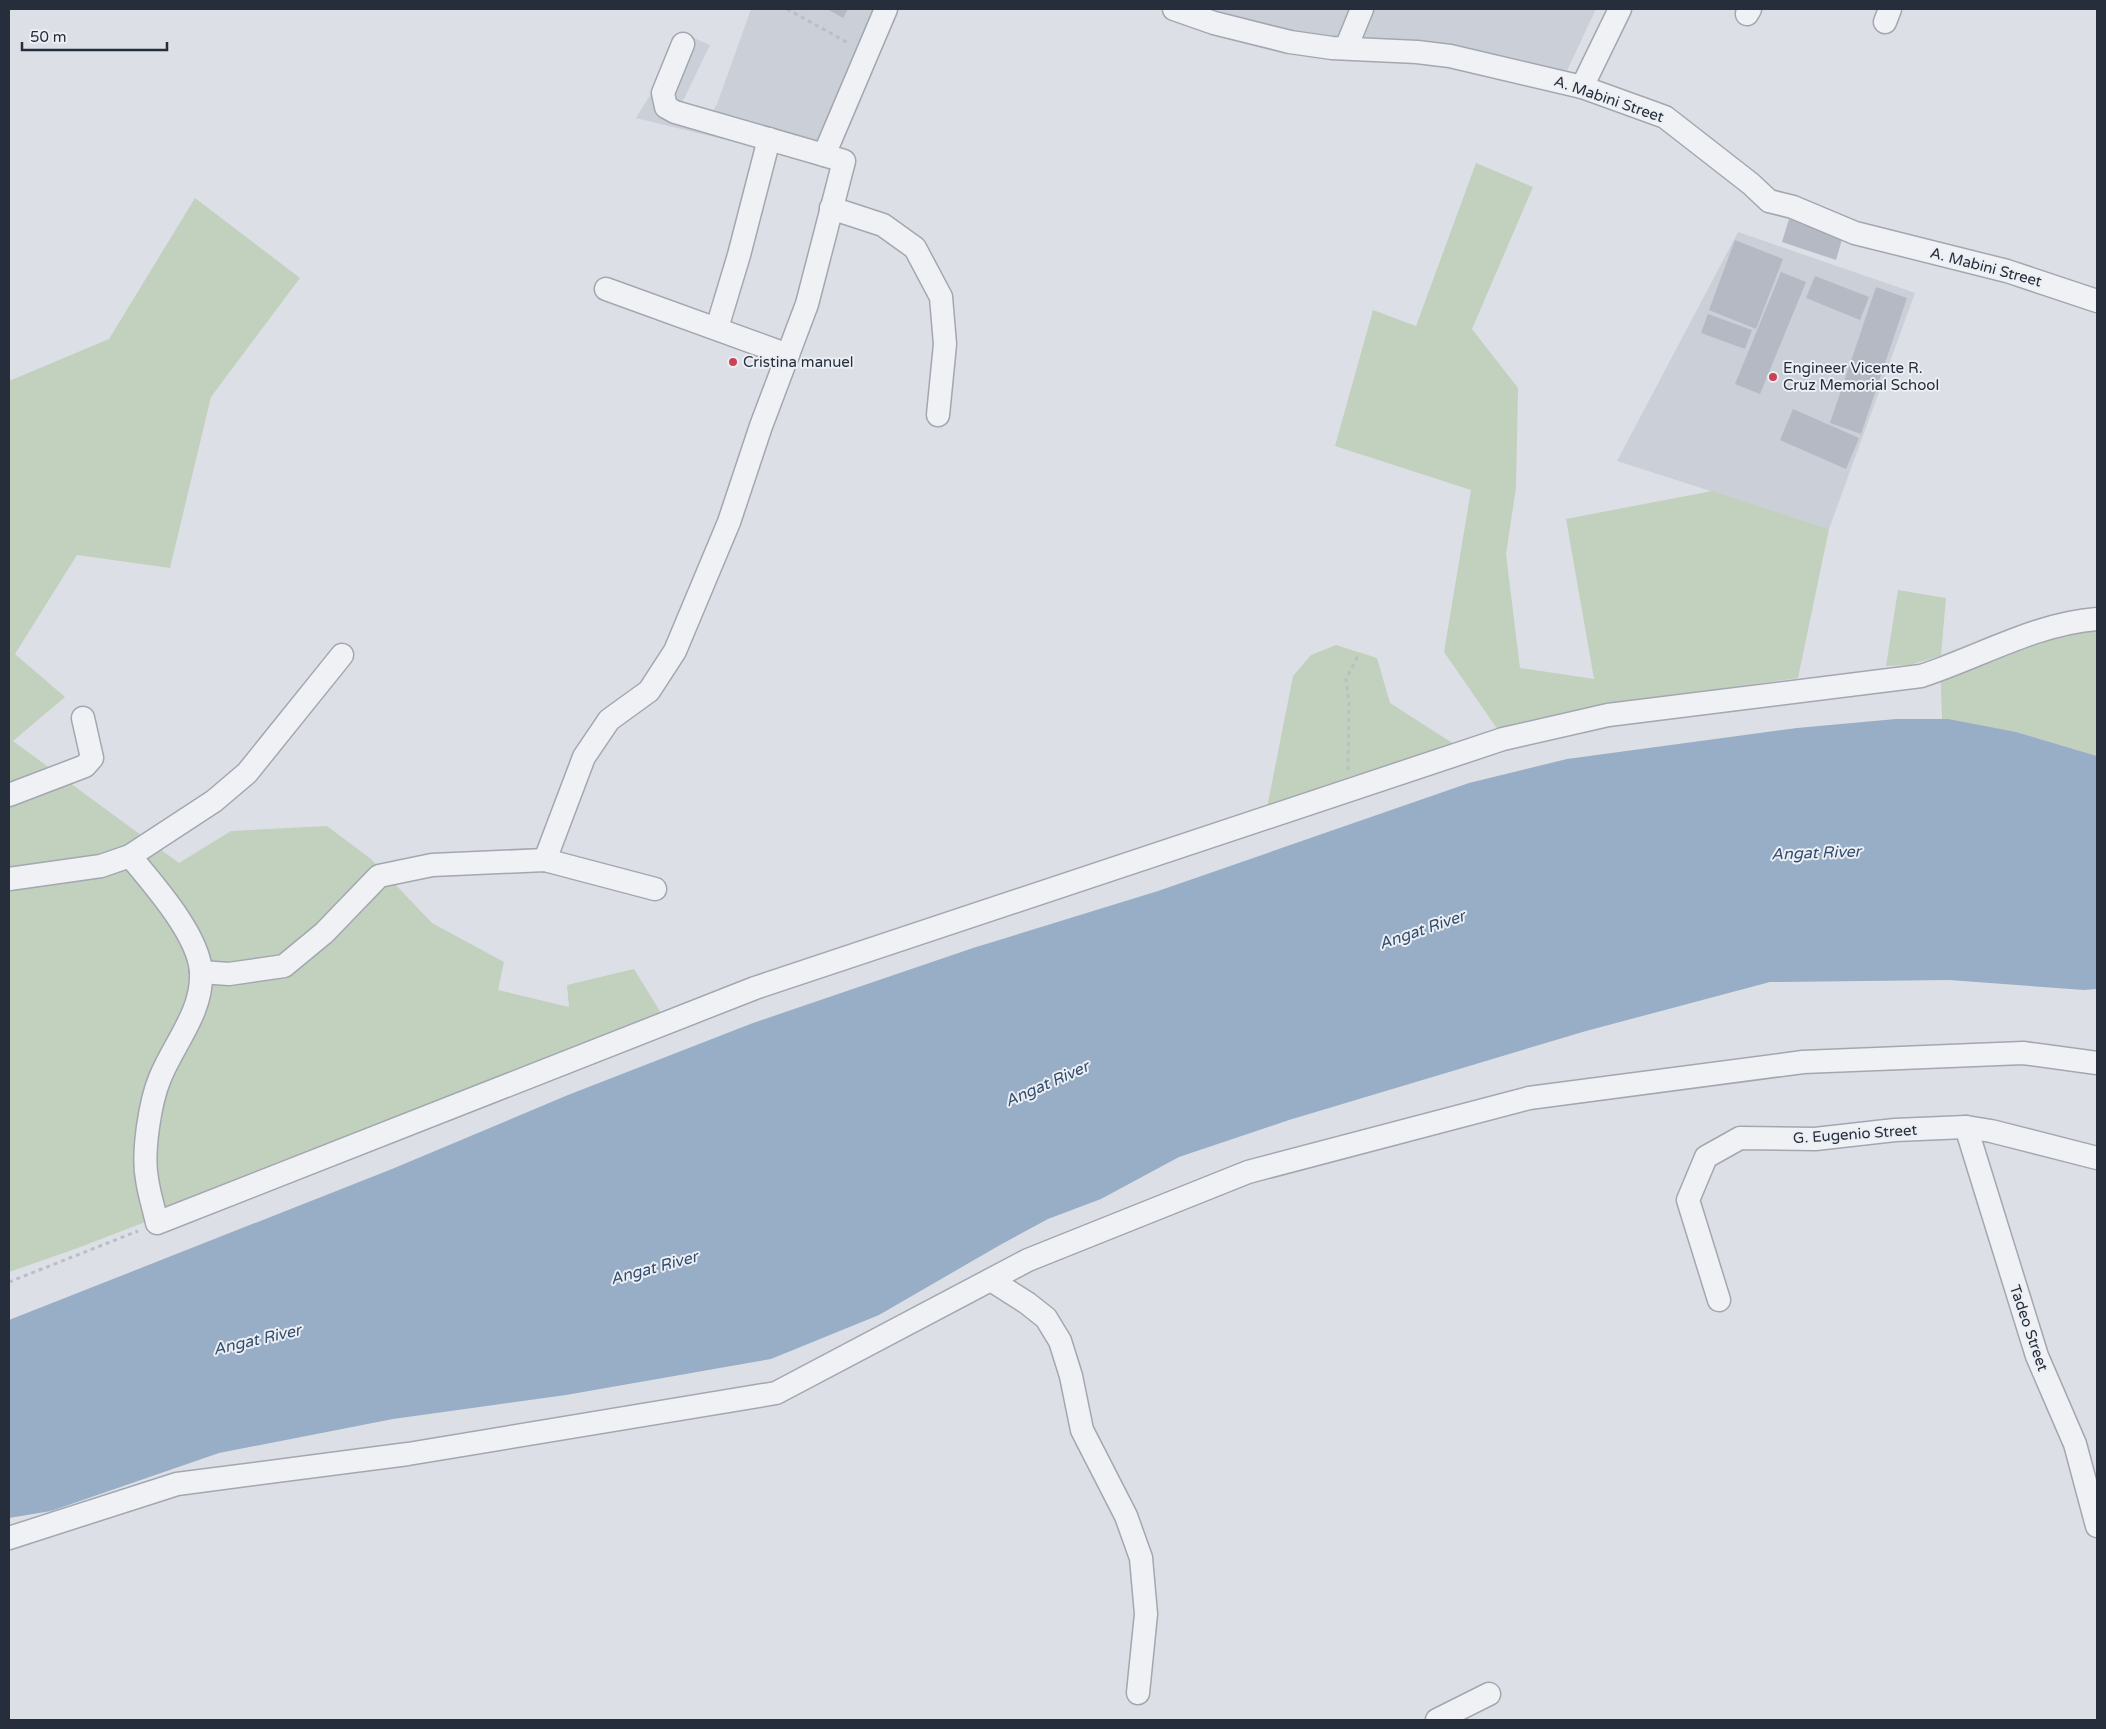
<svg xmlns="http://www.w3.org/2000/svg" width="2106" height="1729" font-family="'Varela Round',sans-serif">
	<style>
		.built { fill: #cacfd8 }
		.green { fill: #c2d0be }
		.water { fill: #98adc6 }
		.building { fill: #b4b9c3 }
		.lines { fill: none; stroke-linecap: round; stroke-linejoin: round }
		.minor-casing { stroke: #a2a7b0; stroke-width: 25 }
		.path { stroke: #bbbec5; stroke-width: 3; stroke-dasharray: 4 4; stroke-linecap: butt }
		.minor { stroke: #eff1f5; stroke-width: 22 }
		.poi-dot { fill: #ca4354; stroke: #ebeff4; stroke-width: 2 }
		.labels { text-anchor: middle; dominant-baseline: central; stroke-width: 4; stroke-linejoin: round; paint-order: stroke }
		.street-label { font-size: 15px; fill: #262e3c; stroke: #ebeff4 }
		.poi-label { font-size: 15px; fill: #262e3c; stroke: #ebeff4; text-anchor: start }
		.water-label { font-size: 16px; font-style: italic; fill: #324c6e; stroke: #ebeff4 }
	</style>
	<rect width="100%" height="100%" fill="#dce0e6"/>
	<g class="built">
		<polygon points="751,9 888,9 829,165 636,118 687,35 710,45 682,103 711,114 717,104"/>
		<polygon points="1188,9 1596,9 1564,77 1347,45"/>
		<polygon points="1738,232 1915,293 1829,529 1617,461"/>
	</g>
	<g class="green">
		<polygon points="1476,163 1533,187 1472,329 1518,388 1516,488 1506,554 1520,668 1594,679 1566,519 1712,491 1829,529 1798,678 1740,686 1498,730 1444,652 1471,490 1335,446 1373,310 1416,326"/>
		<polygon points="195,198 300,278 211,397 170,568 77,555 15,654 65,697 13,741 179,863 231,831 327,826 371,859 432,923 504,962 498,990 569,1007 567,985 634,969 661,1013 174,1211 75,1249 9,1272 9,381 109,339"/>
		<path d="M1898 590 1946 598 1941 655C1991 636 2044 611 2097 607V756L2016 732 1942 719 1940 656 1910 665 1886 666Z"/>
		<polygon points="1336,645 1377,658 1390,703 1454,744 1346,778 1267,808 1293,676 1311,655"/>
	</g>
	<polygon class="water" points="1896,719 1948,719 2016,732 2097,756 2097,989 2084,990 1949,980 1770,982 1586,1031 1289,1120 1179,1157 1101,1199 1048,1219 1000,1245 879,1315 771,1359 566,1395 393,1419 219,1453 51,1511 9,1518 9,1320 392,1169 568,1095 753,1023 973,948 1158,891 1469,783 1567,759 1797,728"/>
	<g class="building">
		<polygon points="827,9 848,9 843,18"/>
		<polygon points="1789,219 1843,236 1836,260 1782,242"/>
		<polygon points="1735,240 1783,259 1756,329 1709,310"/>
		<polygon points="1781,272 1806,282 1760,394 1735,384"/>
		<polygon points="1815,276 1869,297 1860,320 1806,298"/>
		<polygon points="1876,287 1907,298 1861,434 1830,423"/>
		<polygon points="1708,314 1752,330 1745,349 1701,333"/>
		<polygon points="1793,409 1859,438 1846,469 1780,440"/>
	</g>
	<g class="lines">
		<defs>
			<g id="minor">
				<polyline points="1174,9 1214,23 1290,42 1332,48 1417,52 1450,56 1582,87 1665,117 1751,184 1769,201 1793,207 1855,233 2007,271 2097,301"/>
				<polyline points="1747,14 1750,9"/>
				<polyline points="1885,22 1890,9"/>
				<polyline points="683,44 663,93 666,107 675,112 824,155"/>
				<polyline points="1346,48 1362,9"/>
				<polyline points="1582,87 1620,9"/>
				<polyline points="831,208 883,225 915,248 941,297 945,344 938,415"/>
				<polyline points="606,289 788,355"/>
				<polyline points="717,328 739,255 769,139"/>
				<polyline points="9,795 85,766 92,758 83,718"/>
				<path d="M130 856C153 884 199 935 201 972 203 1012 174 1043 160 1078 150 1102 142 1153 147 1179 149 1194 154 1209 157 1223L755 988 1503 739 1608 715 1921 676C1980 657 2034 624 2097 619"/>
				<polyline points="545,860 584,757 609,720 649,691 675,651 729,522 761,426 807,304 844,161 824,155 886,9"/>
				<polyline points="9,879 101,866 130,856 214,801 247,773 342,655"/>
				<polyline points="201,972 229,974 284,966 324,933 379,876 432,865 545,860 655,889"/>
				<polyline points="1966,1127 2037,1356 2075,1444 2097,1526"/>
				<polyline points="991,1280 1027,1303 1046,1318 1060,1341 1071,1376 1082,1430 1126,1516 1141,1558 1146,1614 1138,1693"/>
				<polyline points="1719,1300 1688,1200 1706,1157 1740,1138 1815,1139 1895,1130 1966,1127 1991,1131 2097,1158"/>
				<polyline points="9,1538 177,1484 408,1454 776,1393 1028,1260 1248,1172 1529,1098 1803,1062 2023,1053 2097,1063"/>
				<polyline points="1437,1720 1489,1694"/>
			</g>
		</defs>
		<use href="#minor" class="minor-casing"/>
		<g class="path">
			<polyline points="787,9 850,44"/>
			<polyline points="1348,770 1349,703 1346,679 1359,654"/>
			<polyline points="9,1282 138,1231"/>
		</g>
		<use href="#minor" class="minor"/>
	</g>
	<g class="poi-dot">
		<circle cx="733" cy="362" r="5"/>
		<circle cx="1773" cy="377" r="5"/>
	</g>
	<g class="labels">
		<g class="street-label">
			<text transform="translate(1609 99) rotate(19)">A. Mabini Street</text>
			<text transform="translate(1986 267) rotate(15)">A. Mabini Street</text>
			<text transform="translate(1855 1134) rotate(-4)">G. Eugenio Street</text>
			<text transform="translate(2029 1328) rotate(71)">Tadeo Street</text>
		</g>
		<g class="poi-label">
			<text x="743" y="362">Cristina manuel</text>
			<text x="1783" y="368">Engineer Vicente R.<tspan x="1783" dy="17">Cruz Memorial School</tspan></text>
		</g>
		<g class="water-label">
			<text transform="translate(1816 853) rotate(-2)">Angat River</text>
			<text transform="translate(1422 930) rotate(-19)">Angat River</text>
			<text transform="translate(1047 1084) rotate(-24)">Angat River</text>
			<text transform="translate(654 1268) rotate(-15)">Angat River</text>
			<text transform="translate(257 1340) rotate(-13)">Angat River</text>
		</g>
	</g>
	<rect width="2106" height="1729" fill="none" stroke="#262e3c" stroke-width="20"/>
	<path d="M22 42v8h145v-8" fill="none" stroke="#262e3c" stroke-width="2.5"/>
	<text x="30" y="42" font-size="15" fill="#262e3c" stroke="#ebeff4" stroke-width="4" paint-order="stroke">50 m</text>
</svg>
